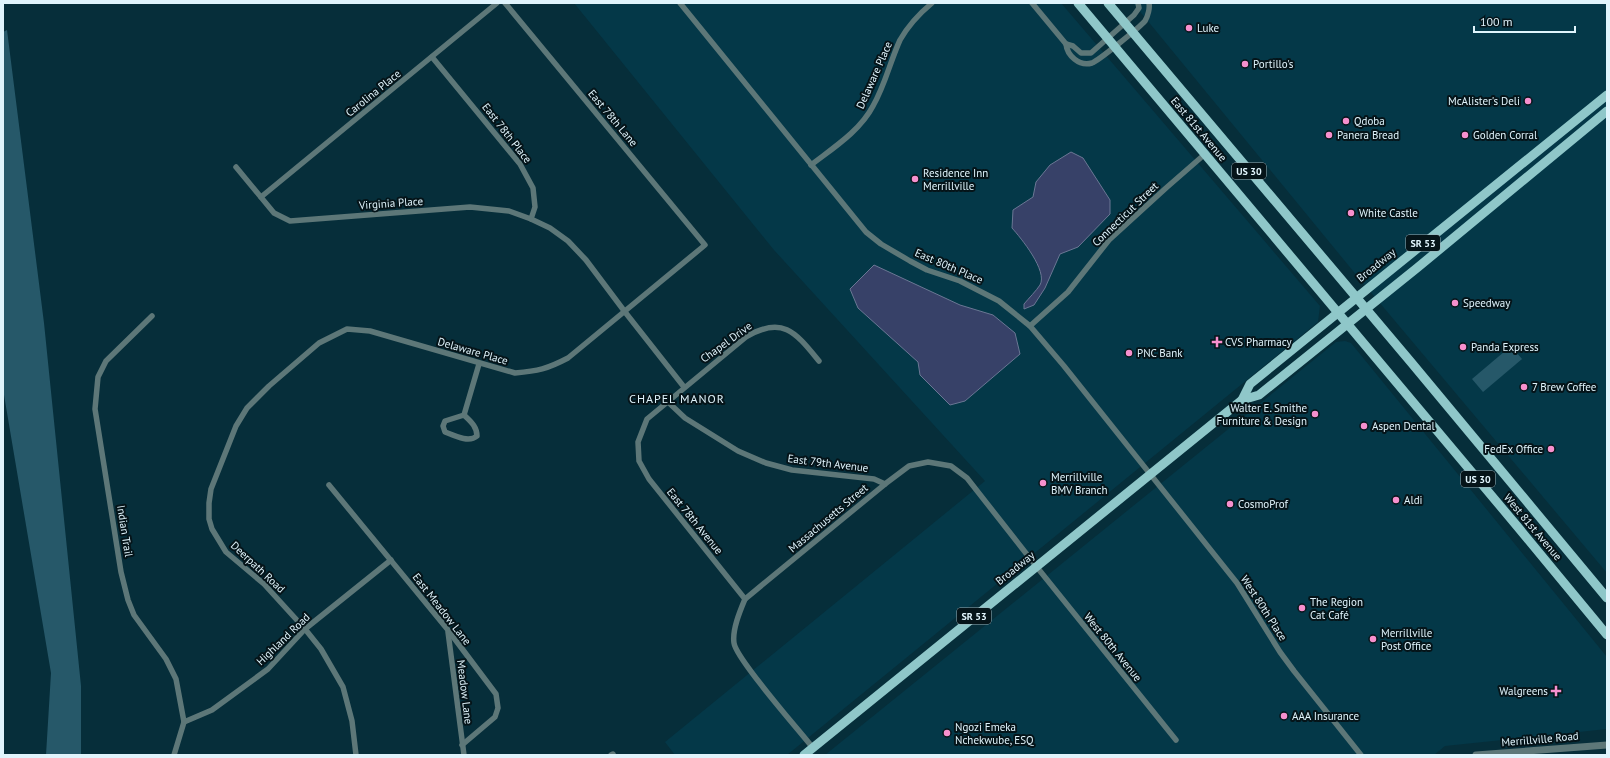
<svg xmlns="http://www.w3.org/2000/svg" width="1610" height="758" font-family="'PT Sans',sans-serif">
	<style>
		.built { fill: #043848 }
		.green { fill: #265869 }
		.water { fill: #374168; stroke: #6a7794 }
		.lines { fill: none; stroke-linecap: round; stroke-linejoin: round }
		.minor { stroke: #5d7778; stroke-width: 5.5 }
		.tertiary { stroke: #5d7778; stroke-width: 7 }
		.primary { stroke: #8fc7c9; stroke-width: 9 }
		.poi-dot { fill: #f790ce; stroke: #051419; stroke-width: 1.5 }
		.labels { text-anchor: middle; dominant-baseline: central; stroke-width: 4; stroke-linejoin: round; paint-order: stroke }
		.shield { fill: #051419; stroke: #9eb1b8; stroke-width: 1 }
		.shield-label { font-size: 10px; font-weight: bold; fill: #e0f4fc }
		.poi-label { font-size: 11px; fill: #e0f4fc; stroke: #051419; text-anchor: start }
		.street-label { font-size: 11px; fill: #e0f4fc; stroke: #051419 }
		.neighbourhood-label { font-size: 12px; letter-spacing: 1px; fill: #e0f4fc; stroke: #051419 }
	</style>
	<rect width="100%" height="100%" fill="#062e3a"/>
	<g class="built">
		<polygon points="574,3 1061,3 1320,306 1318,322 787,755 675,755 665,742 985,481 774,250"/>
		<polygon points="1133,3 1607,3 1607,573 1358,277"/>
		<polygon points="1345,341 1351,343 1607,657 1607,729 1445,746 1434,755 825,755 1336,342"/>
	</g>
	<g class="green">
		<polygon points="7,30 44,323 81,686 81,755 46,755 51,673 3,389 3,32"/>
		<polygon points="1511,346 1522,359 1483,392 1472,379"/>
	</g>
	<g class="water">
		<path d="M1071 152 1083 158 1110 200V214L1078 247 1060 254 1045 288 1034 305 1024 309V304C1029 298 1036 291 1040 285 1048 271 1021 238 1012 228L1013 210 1033 197 1036 182 1050 165Z"/>
		<polygon points="874,265 960,305 993,315 1015,333 1020,354 965,401 950,405 920,375 918,362 858,308 850,289"/>
	</g>
	<g class="lines">
		<g class="minor">
			<polyline points="680,3 866,232 881,244 910,261 927,270 960,281 999,301 1030,326 1064,366 1237,583 1280,652 1294,671 1361,755"/>
			<path d="M1032 3 1066 44C1067 55 1079 67 1092 63 1098 61 1140 27 1145 21 1148 16 1150 8 1149 3"/>
			<polyline points="1066,44 1073,46 1081,53 1091,53 1134,15 1139,8 1138,3"/>
			<polyline points="432,57 520,164 533,188 535,207 531,219 550,228 568,241 586,260 625,312 684,387"/>
			<path d="M811 165C833 148 860 131 873 106 885 85 890 62 900 40 908 26 920 13 932 3"/>
			<polyline points="236,167 274,213 290,221 470,207 509,211 531,219"/>
			<polyline points="261,197 497,3"/>
			<polyline points="152,316 106,361 98,377 95,409 121,572 128,600 134,615 166,659 176,679 184,722 174,755"/>
			<polyline points="1030,326 1068,292 1109,240 1166,188 1205,154"/>
			<polyline points="667,401 685,418 738,451 766,463 792,470 874,479 885,484"/>
			<path d="M464 415C470 421 477 426 477 436 469 443 455 436 445 432L443 426 445 421 464 415 479 364"/>
			<polyline points="329,485 448,630 496,694 498,708 495,717 462,745"/>
			<polyline points="745,599 885,484 909,466 928,462 951,466 967,478 1036,566 1176,740"/>
			<polyline points="448,632 464,755"/>
			<polyline points="184,722 212,710 268,669 305,629 391,560"/>
			<path d="M813 748C799 730 736 659 734 643 732 630 740 611 745 599L649 479 639 461 638 442 647 419 746 337C783 315 796 333 819 361"/>
			<path d="M356 755 352 721 343 687 321 649 305 629 264 584 226 552 212 529 209 519V503L211 489 236 426 247 408 269 386 319 343 347 329 370 331 515 373C538 371 547 369 568 358L705 245 505 3"/>
			<polyline points="611,755 613,754"/>
		</g>
		<polyline class="tertiary" points="1476,755 1607,745"/>
		<g class="primary">
			<polyline points="1078,3 1517,526 1607,635"/>
			<polyline points="1108,3 1410,361 1607,598"/>
			<polyline points="1242,400 1259,395 1417,268 1607,111"/>
			<polyline points="804,755 1242,400 1250,384 1607,95"/>
		</g>
	</g>
	<g class="poi-dot">
		<circle cx="1189" cy="28" r="4"/>
		<circle cx="1245" cy="64" r="4"/>
		<circle cx="1528" cy="101" r="4"/>
		<circle cx="1346" cy="121" r="4"/>
		<circle cx="1329" cy="135" r="4"/>
		<circle cx="1465" cy="135" r="4"/>
		<circle cx="915" cy="179" r="4"/>
		<circle cx="1351" cy="213" r="4"/>
		<circle cx="1455" cy="303" r="4"/>
		<path d="M1215 336h4v4h4v4h-4v4h-4v-4h-4v-4h4z"/>
		<circle cx="1463" cy="347" r="4"/>
		<circle cx="1129" cy="353" r="4"/>
		<circle cx="1524" cy="387" r="4"/>
		<circle cx="1315" cy="414" r="4"/>
		<circle cx="1364" cy="426" r="4"/>
		<circle cx="1551" cy="449" r="4"/>
		<circle cx="1043" cy="483" r="4"/>
		<circle cx="1396" cy="500" r="4"/>
		<circle cx="1230" cy="504" r="4"/>
		<circle cx="1302" cy="608" r="4"/>
		<circle cx="1373" cy="639" r="4"/>
		<path d="M1554 685h4v4h4v4h-4v4h-4v-4h-4v-4h4z"/>
		<circle cx="1284" cy="716" r="4"/>
		<circle cx="947" cy="733" r="4"/>
	</g>
	<g class="labels">
		<g class="shield">
			<rect x="1232" y="163" width="34" height="16" rx="3"/>
			<rect x="1406" y="235" width="34" height="16" rx="3"/>
			<rect x="1461" y="471" width="34" height="16" rx="3"/>
			<rect x="957" y="608" width="34" height="16" rx="3"/>
		</g>
		<g class="shield-label">
			<text x="1249" y="171">US 30</text>
			<text x="1423" y="243">SR 53</text>
			<text x="1478" y="479">US 30</text>
			<text x="974" y="616">SR 53</text>
		</g>
		<g class="poi-label">
			<text x="1197" y="28">Luke</text>
			<text x="1253" y="64">Portillo's</text>
			<text x="1520" y="101" text-anchor="end">McAlister's Deli</text>
			<text x="1354" y="121">Qdoba</text>
			<text x="1337" y="135">Panera Bread</text>
			<text x="1473" y="135">Golden Corral</text>
			<text x="923" y="173">Residence Inn<tspan x="923" dy="13">Merrillville</tspan></text>
			<text x="1359" y="213">White Castle</text>
			<text x="1463" y="303">Speedway</text>
			<text x="1225" y="342">CVS Pharmacy</text>
			<text x="1471" y="347">Panda Express</text>
			<text x="1137" y="353">PNC Bank</text>
			<text x="1532" y="387">7 Brew Coffee</text>
			<text x="1307" y="408" text-anchor="end">Walter E. Smithe<tspan x="1307" dy="13">Furniture &amp; Design</tspan></text>
			<text x="1372" y="426">Aspen Dental</text>
			<text x="1543" y="449" text-anchor="end">FedEx Office</text>
			<text x="1051" y="477">Merrillville<tspan x="1051" dy="13">BMV Branch</tspan></text>
			<text x="1404" y="500">Aldi</text>
			<text x="1238" y="504">CosmoProf</text>
			<text x="1310" y="602">The Region<tspan x="1310" dy="13">Cat Café</tspan></text>
			<text x="1381" y="633">Merrillville<tspan x="1381" dy="13">Post Office</tspan></text>
			<text x="1548" y="691" text-anchor="end">Walgreens</text>
			<text x="1292" y="716">AAA Insurance</text>
			<text x="955" y="727">Ngozi Emeka<tspan x="955" dy="13">Nchekwube, ESQ</tspan></text>
		</g>
		<g class="street-label">
			<text transform="translate(874 75) rotate(-66)">Delaware Place</text>
			<text transform="translate(373 93) rotate(-39)">Carolina Place</text>
			<text transform="translate(613 118) rotate(50)">East 78th Lane</text>
			<text transform="translate(1199 129) rotate(50)">East 81st Avenue</text>
			<text transform="translate(507 133) rotate(52)">East 78th Place</text>
			<text transform="translate(391 203) rotate(-4)">Virginia Place</text>
			<text transform="translate(1125 214) rotate(-44)">Connecticut Street</text>
			<text transform="translate(1376 265) rotate(-39)">Broadway</text>
			<text transform="translate(949 266) rotate(23)">East 80th Place</text>
			<text transform="translate(726 342) rotate(-36)">Chapel Drive</text>
			<text transform="translate(473 351) rotate(16)">Delaware Place</text>
			<text transform="translate(828 463) rotate(7)">East 79th Avenue</text>
			<text transform="translate(828 518) rotate(-40)">Massachusetts Street</text>
			<text transform="translate(695 521) rotate(51)">East 78th Avenue</text>
			<text transform="translate(1533 527) rotate(50)">West 81st Avenue</text>
			<text transform="translate(125 531) rotate(81)">Indian Trail</text>
			<text transform="translate(258 567) rotate(43)">Deerpath Road</text>
			<text transform="translate(1015 568) rotate(-39)">Broadway</text>
			<text transform="translate(1264 608) rotate(57)">West 80th Place</text>
			<text transform="translate(442 609) rotate(52)">East Meadow Lane</text>
			<text transform="translate(283 639) rotate(-44)">Highland Road</text>
			<text transform="translate(1113 647) rotate(51)">West 80th Avenue</text>
			<text transform="translate(465 692) rotate(83)">Meadow Lane</text>
			<text transform="translate(1540 739) rotate(-5)">Merrillville Road</text>
		</g>
		<g class="neighbourhood-label">
			<text x="677" y="398">CHAPEL MANOR</text>
		</g>
	</g>
	<rect width="1610" height="758" fill="none" stroke="#e0f4fc" stroke-width="8"/>
	<path d="M1474 26v6h101v-6" fill="none" stroke="#e0f4fc" stroke-width="2"/>
	<text x="1480" y="26" font-size="12" fill="#e0f4fc" stroke="#051419" stroke-width="3" paint-order="stroke">100 m</text>
</svg>
